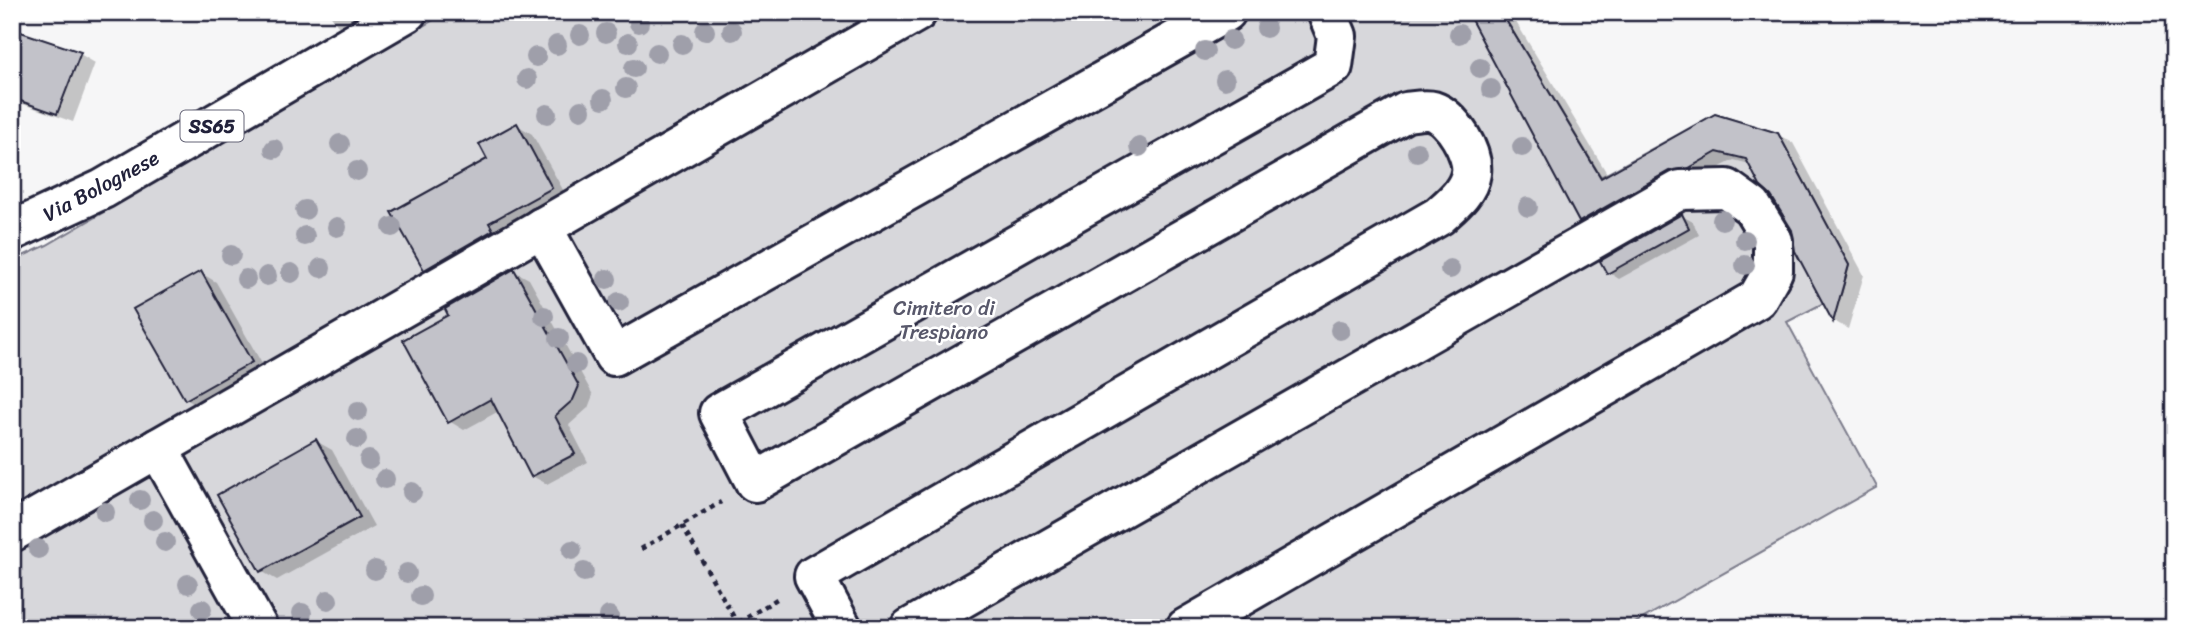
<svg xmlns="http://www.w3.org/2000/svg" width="2186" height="640" font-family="Sriracha,sans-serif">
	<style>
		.green { fill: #d7d7db; stroke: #7c7c8b; stroke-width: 2 }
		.shadow { fill: #0003 }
		.building { fill: #c2c2c9; stroke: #22223b; stroke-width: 2 }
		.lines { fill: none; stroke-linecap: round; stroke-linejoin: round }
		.minor-casing { stroke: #22223b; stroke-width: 44 }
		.major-casing { stroke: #22223b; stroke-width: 44 }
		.path { stroke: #22223b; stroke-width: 4.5; stroke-dasharray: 5 5; stroke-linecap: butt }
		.minor { stroke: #fff; stroke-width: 38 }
		.major { stroke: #fff; stroke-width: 38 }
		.tree { fill: #9f9faa }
		.labels { text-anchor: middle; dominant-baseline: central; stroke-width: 5; stroke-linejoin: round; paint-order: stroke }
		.shield { fill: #fff; stroke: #646476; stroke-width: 2 }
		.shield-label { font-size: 19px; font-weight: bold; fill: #22223b }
		.street-label { font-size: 21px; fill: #22223b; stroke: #fff }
		.park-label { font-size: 21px; fill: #58586b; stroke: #fff }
	</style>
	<rect width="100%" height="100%" fill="#f6f6f7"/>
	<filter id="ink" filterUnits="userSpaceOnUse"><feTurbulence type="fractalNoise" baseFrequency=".0143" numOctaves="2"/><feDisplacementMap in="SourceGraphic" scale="14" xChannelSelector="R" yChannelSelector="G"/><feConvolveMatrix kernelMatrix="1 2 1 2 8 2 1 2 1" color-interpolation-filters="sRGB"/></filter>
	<g filter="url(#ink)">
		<polygon class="green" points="455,12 1049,12 1055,22 1083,12 1501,12 1601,177 1715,114 1778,133 1849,265 1841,294 1787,322 1877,487 1626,628 12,628 12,261 47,245 437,18"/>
		<g class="shadow">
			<polygon points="12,12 24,12 17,32 80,54 95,63 73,122 12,100"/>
			<polygon points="329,12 387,12 352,34 337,25"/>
			<polygon points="1469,12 1510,12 1608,175 1777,134 1793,143 1864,275 1848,329 1834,321 1797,250 1793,229 1750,164 1734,160 1596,230 1580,221"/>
			<polygon points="517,125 532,134 567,197 440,278 425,269"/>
			<polygon points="1682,216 1693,222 1699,235 1619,279 1608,272"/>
			<polygon points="514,271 529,279 593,395 588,408 569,425 588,462 547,484 532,476 499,411 464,430 449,421 450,315"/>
			<polygon points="201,273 216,282 266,371 201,408 186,399"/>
			<polygon points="316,441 332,450 374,526 277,580 261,571"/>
		</g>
		<g class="building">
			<polygon points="1467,12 1501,12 1601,178 1715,114 1778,133 1849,265 1833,322 1795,251 1792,230 1771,196 1760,186 1746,159 1717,152 1689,168 1669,171 1579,222"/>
			<polygon points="12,29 81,52 57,114 12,98"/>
			<polygon points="517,123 552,188 489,223 493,230 424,270 391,212 487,159 479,144"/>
			<polygon points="1682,214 1689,228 1607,274 1600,261"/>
			<polygon points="514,269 579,386 573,400 555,416 575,454 531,477 491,399 448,423 403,340 448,315 445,309"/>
			<polygon points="201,271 252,362 185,400 133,309"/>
			<polygon points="316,439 360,517 260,572 217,495"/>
		</g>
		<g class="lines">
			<defs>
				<g id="minor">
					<polyline points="542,227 614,356 1226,12"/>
					<polyline points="158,448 258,628"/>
					<polyline points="12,532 917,12"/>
					<path d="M842 628 814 576 1439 216C1452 204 1468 192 1471 173 1474 153 1452 117 1433 111 1426 109 1415 111 1406 112L755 482 719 413 1333 66 1337 36 1327 12"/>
					<polyline points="910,628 1680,190 1727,189 1752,207 1773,241 1773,271 1757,299 1186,628"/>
				</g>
				<polyline id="major" points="12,231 103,189 407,12"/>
			</defs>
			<use href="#minor" class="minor-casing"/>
			<use href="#major" class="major-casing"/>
			<g class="path">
				<polyline points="682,525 740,628"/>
				<polyline points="641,549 721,502"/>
				<polyline points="730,628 780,597"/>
			</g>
			<use href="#minor" class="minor"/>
			<use href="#major" class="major"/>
		</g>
		<g class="tree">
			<circle cx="639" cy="23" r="10"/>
			<circle cx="1266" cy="28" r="10"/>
			<circle cx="705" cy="31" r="10"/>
			<circle cx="732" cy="31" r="10"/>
			<circle cx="606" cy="33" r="10"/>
			<circle cx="1459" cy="34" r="10"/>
			<circle cx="580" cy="35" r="10"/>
			<circle cx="1231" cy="40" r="10"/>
			<circle cx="628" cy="43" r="10"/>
			<circle cx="682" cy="44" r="10"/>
			<circle cx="557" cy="45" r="10"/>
			<circle cx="1205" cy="51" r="10"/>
			<circle cx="657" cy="53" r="10"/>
			<circle cx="536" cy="57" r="10"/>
			<circle cx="634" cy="68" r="10"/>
			<circle cx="1480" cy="68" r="10"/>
			<circle cx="527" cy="79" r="10"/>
			<circle cx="1225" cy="80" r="10"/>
			<circle cx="626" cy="88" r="10"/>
			<circle cx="1491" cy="89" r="10"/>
			<circle cx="603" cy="99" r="10"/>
			<circle cx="581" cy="110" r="10"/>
			<circle cx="547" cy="114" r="10"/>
			<circle cx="340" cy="144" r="10"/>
			<circle cx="1139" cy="147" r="10"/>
			<circle cx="1522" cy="147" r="10"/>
			<circle cx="274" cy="149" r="10"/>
			<circle cx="1417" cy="152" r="10"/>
			<circle cx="357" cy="171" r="10"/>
			<circle cx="1528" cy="207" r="10"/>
			<circle cx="305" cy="210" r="10"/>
			<circle cx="1722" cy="220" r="10"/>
			<circle cx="337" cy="227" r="10"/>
			<circle cx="392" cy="227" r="10"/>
			<circle cx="305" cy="236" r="10"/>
			<circle cx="1745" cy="240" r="10"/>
			<circle cx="231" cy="255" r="10"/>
			<circle cx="1745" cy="265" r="10"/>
			<circle cx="321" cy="268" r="10"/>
			<circle cx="1450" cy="269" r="10"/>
			<circle cx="291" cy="273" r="10"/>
			<circle cx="267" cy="276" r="10"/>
			<circle cx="246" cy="279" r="10"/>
			<circle cx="607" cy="279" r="10"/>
			<circle cx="619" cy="302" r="10"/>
			<circle cx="544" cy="316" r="10"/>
			<circle cx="1340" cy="330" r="10"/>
			<circle cx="559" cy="338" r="10"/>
			<circle cx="576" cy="364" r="10"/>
			<circle cx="358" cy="411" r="10"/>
			<circle cx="357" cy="439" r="10"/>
			<circle cx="369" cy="460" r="10"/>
			<circle cx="385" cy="479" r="10"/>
			<circle cx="412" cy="492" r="10"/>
			<circle cx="140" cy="500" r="10"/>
			<circle cx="105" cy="512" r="10"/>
			<circle cx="153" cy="520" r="10"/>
			<circle cx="165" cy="542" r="10"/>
			<circle cx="38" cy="549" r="10"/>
			<circle cx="572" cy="550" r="10"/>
			<circle cx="375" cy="570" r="10"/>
			<circle cx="584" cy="572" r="10"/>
			<circle cx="407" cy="573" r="10"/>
			<circle cx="188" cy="584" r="10"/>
			<circle cx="421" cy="596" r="10"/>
			<circle cx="328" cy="600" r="10"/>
			<circle cx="202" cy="609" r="10"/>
			<circle cx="302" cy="613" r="10"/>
			<circle cx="609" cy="616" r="10"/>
		</g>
	</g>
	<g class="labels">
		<rect class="shield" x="180.5" y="110.5" width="63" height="31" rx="5"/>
		<g class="shield-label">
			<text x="212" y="126">SS65</text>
		</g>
		<g class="street-label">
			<text transform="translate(101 186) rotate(-28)">Via Bolognese</text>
		</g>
		<g class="park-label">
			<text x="944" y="308">Cimitero di<tspan x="944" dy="24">Trespiano</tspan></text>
		</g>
	</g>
	<rect width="2186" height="640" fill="none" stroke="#fff" stroke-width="42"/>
	<rect x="21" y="21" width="2144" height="598" fill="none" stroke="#22223b" stroke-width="2.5" filter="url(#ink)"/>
</svg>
